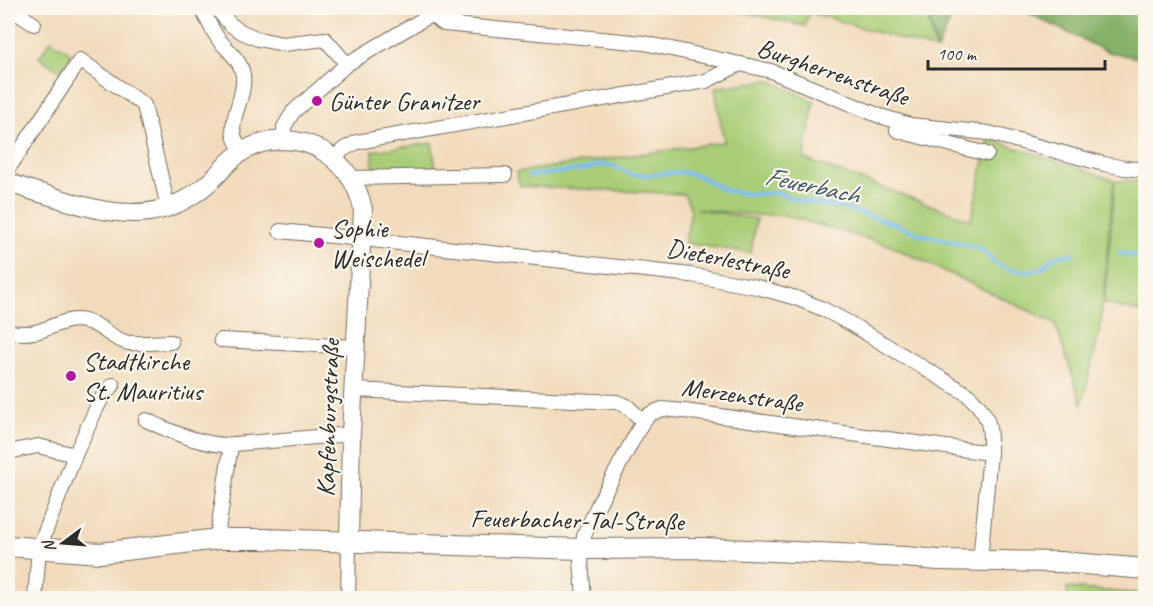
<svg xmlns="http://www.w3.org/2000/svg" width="1153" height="606" font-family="Caveat,sans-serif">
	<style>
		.green { fill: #a9ce77; stroke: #6a7c51; stroke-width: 1.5 }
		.forest { fill: #86b168; stroke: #586e4a; stroke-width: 1.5 }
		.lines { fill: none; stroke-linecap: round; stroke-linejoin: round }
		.stream { stroke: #7ebdf2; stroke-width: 4 }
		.minor-casing { stroke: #71695e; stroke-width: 16 }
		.tertiary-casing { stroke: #71695e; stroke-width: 20 }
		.secondary-casing { stroke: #71695e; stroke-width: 22 }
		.minor { stroke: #fff; stroke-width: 14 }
		.tertiary { stroke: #fff; stroke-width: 18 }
		.secondary { stroke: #fff; stroke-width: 20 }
		.poi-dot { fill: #b5179e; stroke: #fbf7ec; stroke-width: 2 }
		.labels { text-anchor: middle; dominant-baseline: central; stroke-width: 4.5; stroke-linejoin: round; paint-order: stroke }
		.street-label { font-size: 26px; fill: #2b2b2b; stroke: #fbf7ec }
		.poi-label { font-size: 26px; fill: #2b2b2b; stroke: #fbf7ec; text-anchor: start }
		.water-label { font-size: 27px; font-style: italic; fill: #445767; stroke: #fbf7ec }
	</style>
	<rect width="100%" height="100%" fill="#fbf7ec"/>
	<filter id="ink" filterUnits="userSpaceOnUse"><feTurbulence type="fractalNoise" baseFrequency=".0167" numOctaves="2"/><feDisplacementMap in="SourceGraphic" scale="12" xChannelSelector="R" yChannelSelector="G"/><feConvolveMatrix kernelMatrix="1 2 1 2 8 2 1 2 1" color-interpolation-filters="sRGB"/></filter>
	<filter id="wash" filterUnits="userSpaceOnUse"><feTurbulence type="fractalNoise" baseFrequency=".008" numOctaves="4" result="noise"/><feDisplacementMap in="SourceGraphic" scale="24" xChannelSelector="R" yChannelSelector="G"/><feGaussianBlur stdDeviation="1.35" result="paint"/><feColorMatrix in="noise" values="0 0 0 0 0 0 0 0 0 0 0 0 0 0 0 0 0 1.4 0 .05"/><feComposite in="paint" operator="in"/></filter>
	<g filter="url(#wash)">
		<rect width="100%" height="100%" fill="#f2dbbc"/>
		<g class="green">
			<polygon points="725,8 925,8 936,50 809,12 805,26"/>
			<polygon points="51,40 72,54 61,72 39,57"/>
			<polygon points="768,80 814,101 804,159 971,220 989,139 1114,180 1100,330 1082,404 1055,323 889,245 784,215 757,215 696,209 756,219 751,253 685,243 691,209 684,194 520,186 516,172 724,142 715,88"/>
			<polygon points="432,143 436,169 373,167 373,151"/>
			<polygon points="1115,181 1145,181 1145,313 1104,304"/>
			<polygon points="1067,588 1145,594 1145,598 1068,598"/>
		</g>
		<g class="forest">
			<polygon points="926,8 956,8 937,50"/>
			<polygon points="1018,8 1145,8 1145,59 1108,52"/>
		</g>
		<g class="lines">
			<g class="stream">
				<polyline points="530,176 587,169 602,164 614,166 631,174 649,175 681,172 699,176 725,190 748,194 778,193 797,200 842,208 896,224 919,234 980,248 996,264 1011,270 1032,271 1042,268 1055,256 1074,254"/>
				<polyline points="1119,252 1146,259"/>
			</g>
		</g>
	</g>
	<g filter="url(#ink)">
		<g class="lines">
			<defs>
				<g id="minor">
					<polyline points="9,8 34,24"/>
					<path d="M201 8C207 19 212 30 219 40 228 51 241 60 243 75 246 96 229 119 234 135 235 141 239 146 242 151"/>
					<polyline points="216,8 231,25 242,32 258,39 283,44 325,39 347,64"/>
					<polyline points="432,15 444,24 644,43 740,64"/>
					<polyline points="897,130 910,134 987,154"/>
					<polyline points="284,139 284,127 293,112 347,64 442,8"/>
					<polyline points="334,158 344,149 357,142 706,81 740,64 771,71 880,116 910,125 989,133 1104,164 1125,168 1146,170"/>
					<polyline points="8,169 80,60 144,105 168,207"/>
					<polyline points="351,178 505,175"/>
					<path d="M280 231 363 239 691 275 757 287 796 298 823 309 851 324 967 394C989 414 991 424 990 453L980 561"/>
					<path d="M8 332C17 333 26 334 35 332 49 329 60 321 75 320 99 320 106 336 125 342 135 345 159 342 171 342"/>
					<polyline points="221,340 355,347"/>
					<polyline points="354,390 617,402 627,406 643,421"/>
					<path d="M146 420C171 432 195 442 223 445L351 434"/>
					<polyline points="8,452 38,446 75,455"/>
					<polyline points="218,539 218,530 231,445"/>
					<polyline points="35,598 39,548 75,455 97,407 102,398 113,385"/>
					<polyline points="348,598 349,542"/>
					<polyline points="584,598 581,561 584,536 598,505 643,421 650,414 662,409 684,411 990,453"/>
				</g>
				<path id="tertiary" d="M8 182C22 188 36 192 51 196 85 207 123 219 159 210 180 205 198 193 214 178 221 171 228 162 236 156 261 137 297 135 323 151 344 164 358 185 363 209L351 434 349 542"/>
				<polyline id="secondary" points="8,546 100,553 218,539 263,539 581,549 702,548 905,557 938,560 1060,562 1146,569"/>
			</defs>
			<use href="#minor" class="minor-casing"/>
			<use href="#tertiary" class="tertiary-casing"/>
			<use href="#secondary" class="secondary-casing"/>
			<use href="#minor" class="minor"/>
			<use href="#tertiary" class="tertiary"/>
			<use href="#secondary" class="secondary"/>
		</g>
	</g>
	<g class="poi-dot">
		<circle cx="317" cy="101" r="6"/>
		<circle cx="319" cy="243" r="6"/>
		<circle cx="71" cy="376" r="6"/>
	</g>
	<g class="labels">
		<g class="street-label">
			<text transform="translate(833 72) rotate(19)">Burgherrenstraße</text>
			<text transform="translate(728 259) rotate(11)">Dieterlestraße</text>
			<text transform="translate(742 395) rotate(8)">Merzenstraße</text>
			<text transform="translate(328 418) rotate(-88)">Kapfenburgstraße</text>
			<text transform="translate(577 520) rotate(1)">Feuerbacher-Tal-Straße</text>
		</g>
		<g class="poi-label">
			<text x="329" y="101">Günter Granitzer</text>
			<text x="331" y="228">Sophie<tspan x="331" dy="30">Weischedel</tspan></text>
			<text x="83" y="361">Stadtkirche<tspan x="83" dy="30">St. Mauritius</tspan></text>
		</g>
		<g class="water-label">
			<text transform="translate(812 185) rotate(12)">Feuerbach</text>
		</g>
	</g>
	<rect width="1153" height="606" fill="none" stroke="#fbf7ec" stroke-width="30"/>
	<g transform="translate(63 543) rotate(254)" stroke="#fbf7ec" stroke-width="4.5" paint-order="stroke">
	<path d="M0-4.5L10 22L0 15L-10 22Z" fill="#2b2b2b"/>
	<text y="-9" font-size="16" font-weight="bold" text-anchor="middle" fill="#2b2b2b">N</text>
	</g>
	<path d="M928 60v9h177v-9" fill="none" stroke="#2b2b2b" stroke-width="3"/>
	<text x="937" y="60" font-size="18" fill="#2b2b2b" stroke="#fbf7ec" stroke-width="4.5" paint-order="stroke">100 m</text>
</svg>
